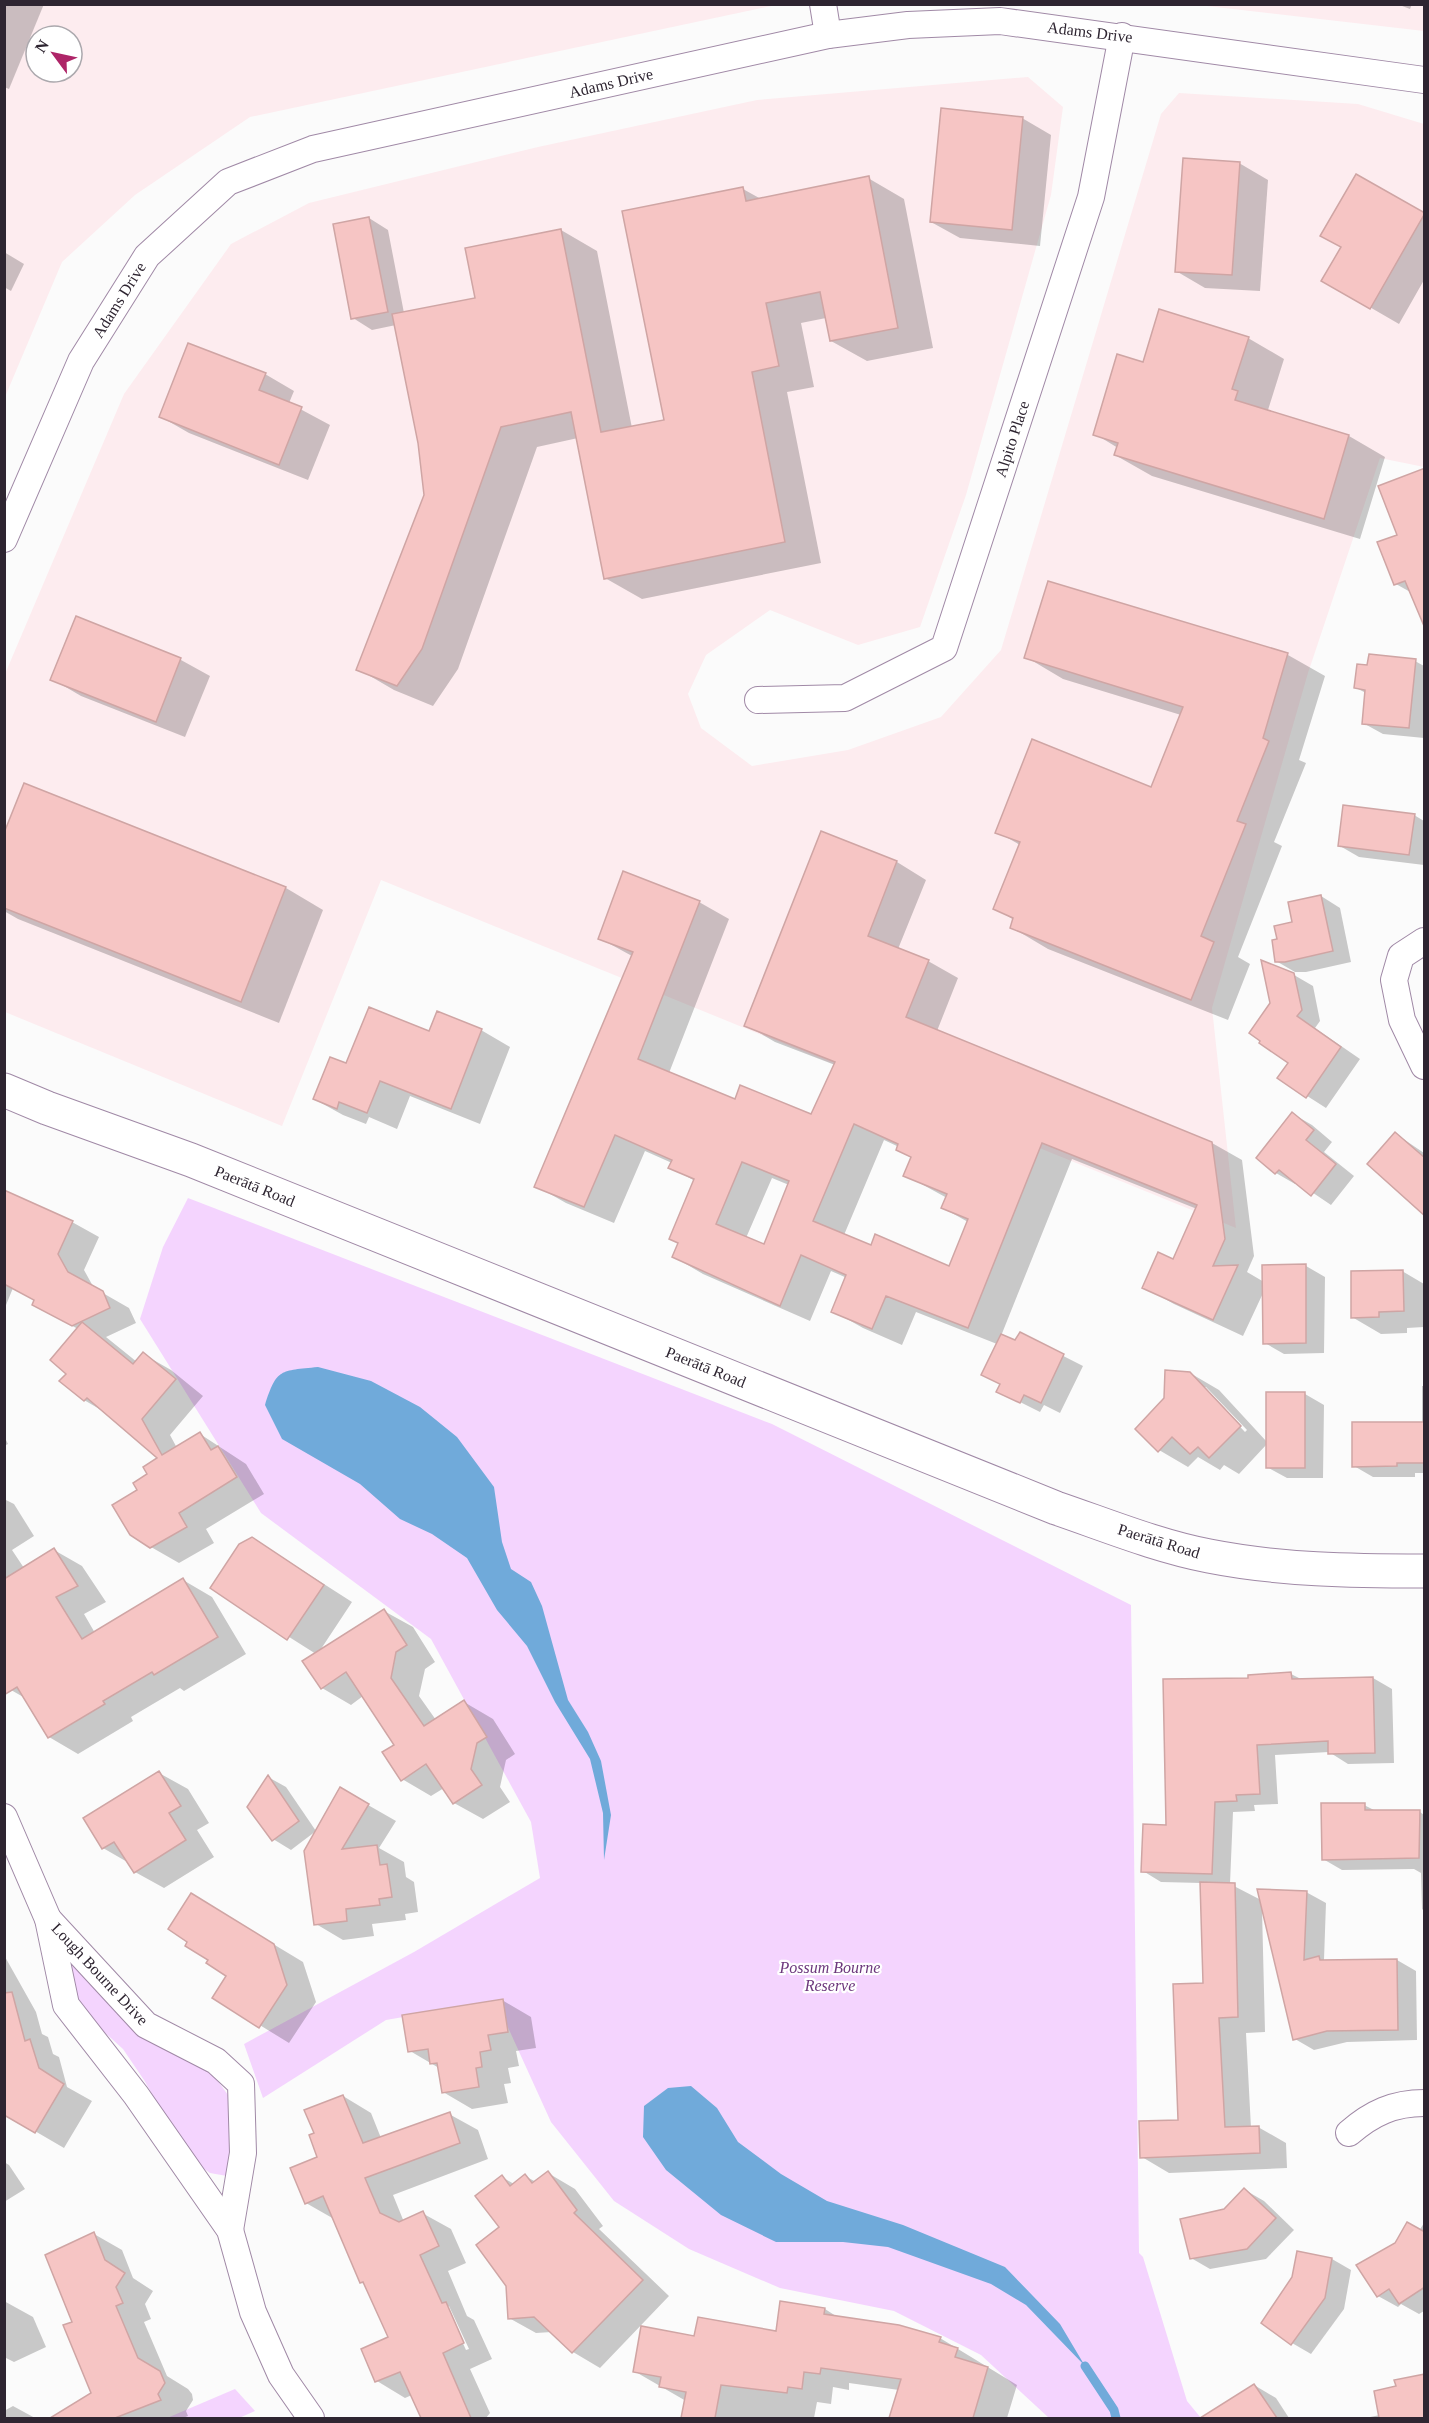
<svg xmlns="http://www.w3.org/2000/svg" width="1429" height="2423" font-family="'Times New Roman',serif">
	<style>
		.industrial { fill: #fdecef; fill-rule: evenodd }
		.green { fill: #f4d4fe }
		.water { fill: #70aada }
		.shadow { fill: #0003; fill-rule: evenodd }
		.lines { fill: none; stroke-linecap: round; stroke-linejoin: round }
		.stream { stroke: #70aada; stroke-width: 9 }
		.building { fill: #f6c5c4; stroke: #cfa5a4; stroke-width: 1.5; fill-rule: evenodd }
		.minor-casing { stroke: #a089a6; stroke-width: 28 }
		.primary-casing { stroke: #a089a6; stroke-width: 35 }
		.minor { stroke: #fff; stroke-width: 26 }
		.primary { stroke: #fff; stroke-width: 33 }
		.labels { text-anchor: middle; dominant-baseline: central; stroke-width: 4.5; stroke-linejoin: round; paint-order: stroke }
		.street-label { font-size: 16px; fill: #2e2531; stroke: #fff }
		.park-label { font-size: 16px; font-style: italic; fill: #6c377c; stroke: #fff }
	</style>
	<rect width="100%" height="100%" fill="#fbfbfb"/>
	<g class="industrial">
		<path d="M5 4H776V5L250 117 135 195 62 262 5 397ZM36 36H72V72H36Z"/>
		<polygon points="1192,5 1424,5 1424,31 1207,6"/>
		<polygon points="1028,77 1063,107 1051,195 966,495 920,627 858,645 770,610 706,655 688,694 701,728 752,766 848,750 941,717 1001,650 1161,114 1179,93 1358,104 1424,124 1424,467 1380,458 1308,673 1212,1008 1236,1228 381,880 282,1126 5,1012 5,674 124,394 231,244 309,203 538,147 757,100"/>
	</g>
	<g class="green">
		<polygon points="188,1198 772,1424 1131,1605 1139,2253 1143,2257 1187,2401 1201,2418 1049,2418 981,2355 894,2311 780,2288 689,2249 614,2201 551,2122 496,2001 386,2020 263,2098 244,2044 414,1952 540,1878 531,1822 431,1639 261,1513 140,1319 163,1247"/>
		<polygon points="60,1940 210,2070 233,2102 234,2164 227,2176 210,2173 196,2163 171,2127 144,2080 123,2049 80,2010"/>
		<polygon points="235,2389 255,2411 239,2418 167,2418"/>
	</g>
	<g class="water">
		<path d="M318 1367 371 1381 420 1407 457 1437 494 1487 502 1542 511 1569 531 1582 542 1606 568 1700 588 1732 601 1761 611 1815 604 1860 603 1813 590 1759 555 1702 527 1646 497 1610 467 1558 432 1534 400 1519 360 1484 282 1439 265 1405C277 1368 280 1371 318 1367Z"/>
		<polygon points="691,2086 717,2108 738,2142 781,2174 827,2201 903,2225 1005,2267 1060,2324 1085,2366 1026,2305 991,2284 888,2247 843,2242 776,2242 721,2215 666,2170 643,2137 644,2106 668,2088"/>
	</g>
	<g class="shadow">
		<polygon points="4,4 44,4 9,89 4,87"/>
		<polygon points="1397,4 1412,4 1410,9"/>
		<polygon points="1022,118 1051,135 1040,246 960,238 931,222"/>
		<polygon points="1239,163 1268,180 1260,291 1205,288 1176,271"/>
		<polygon points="1357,176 1424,215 1424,280 1399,324 1323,280 1343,247"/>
		<polygon points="868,178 904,199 933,348 867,361 831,341 826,318 801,323 814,387 787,392 821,563 642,599 605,578 578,438 537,447 458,669 433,706 394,690 358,669 426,496 420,443 396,325 372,330 353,318 369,218 388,230 404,313 477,299 561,230 597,251 632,428 665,421 743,189 761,199"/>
		<polygon points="4,252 24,264 11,291 4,287"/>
		<polygon points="1248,338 1284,359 1268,410 1349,436 1385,457 1360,539 1152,476 1115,455 1118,448 1095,434 1144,364"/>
		<polygon points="265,374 294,391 289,403 330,425 308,480 189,433 161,417"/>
		<polygon points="1399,536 1412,593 1396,584"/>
		<polygon points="1049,582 1288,655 1325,676 1299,760 1306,763 1274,842 1282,846 1238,957 1250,964 1228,1020 1048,949 1011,927 1014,920 995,908 1020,845 997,832 1152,789 1181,715 1063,679 1026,657"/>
		<polygon points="77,618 181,660 210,676 185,737 81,696 52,679"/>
		<polygon points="1415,661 1424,666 1424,738 1383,734 1363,723 1366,693 1356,688 1369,666"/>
		<polygon points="1414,815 1424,821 1424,865 1359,857 1340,846"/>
		<path d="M822 833 897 862 926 880 898 949 928 961 958 978 937 1031 1212 1143 1242 1160 1254 1256 1247 1272 1264 1282 1306 1266 1325 1277 1324 1353 1284 1354 1265 1343 1264 1291 1243 1336 1174 1304 1144 1287 1174 1261 1197 1209 1072 1159 1001 1336 1016 1342 1020 1334 1083 1366 1060 1413 1044 1405 1040 1412 998 1391 1001 1385 997 1344 916 1312 902 1345 863 1328 833 1311 847 1278 831 1271 810 1321 703 1274 674 1257 680 1243 695 1181 670 1167 672 1163 645 1151 614 1223 566 1203 536 1186 632 956 599 938 699 902 729 919 669 1073 736 1101 812 1116 835 1065 775 1042 746 1025ZM884 1140 899 1147 897 1150 912 1158 905 1175 947 1198 943 1208 968 1222 950 1268 872 1247 844 1235ZM772 1178 789 1185 764 1246 746 1238Z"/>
		<polygon points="4,837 286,888 323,910 279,1023 18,919 4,911"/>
		<polygon points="1321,896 1340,908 1351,962 1306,972 1295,972 1276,961 1278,940"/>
		<polygon points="1294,975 1313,986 1320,1021 1315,1028 1360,1059 1326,1108 1279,1078 1290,1062"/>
		<polygon points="481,1030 510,1047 480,1124 410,1096 397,1129 369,1117 366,1124 343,1115 314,1099 347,1065 430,1033"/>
		<polygon points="1293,1114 1312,1125 1332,1142 1324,1152 1354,1176 1331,1205 1297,1182 1295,1184 1276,1173 1258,1158"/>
		<polygon points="1396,1134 1424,1153 1424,1213"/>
		<polygon points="4,1206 72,1222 99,1237 84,1270 94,1288 129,1308 136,1323 106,1337 137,1362 143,1354 171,1370 203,1396 170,1435 177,1448 200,1434 246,1464 264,1494 206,1529 214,1543 179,1563 151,1547 139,1490 160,1458 108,1414 84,1400 68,1374 78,1329 34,1305 36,1300 13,1288 4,1310"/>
		<polygon points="1402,1271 1424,1284 1424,1327 1407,1328 1407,1333 1381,1334 1352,1317"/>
		<path d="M1190 1373 1219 1390 1267 1442 1305 1394 1324 1405 1323 1478H1287L1267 1467V1444L1239 1474 1224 1465 1220 1470 1198 1457 1188 1467 1159 1450 1166 1398ZM1202 1387H1206L1247 1430 1245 1432Z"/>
		<polygon points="1422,1386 1424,1386 1424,1473 1415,1473 1415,1477 1373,1477 1354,1466 1422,1424"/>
		<polygon points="4,1436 8,1444 4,1446"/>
		<polygon points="4,1499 14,1504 34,1536 12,1550 24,1568 54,1550 82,1566 106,1602 84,1614 95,1633 183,1580 212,1597 246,1654 184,1691 180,1688 131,1717 133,1721 78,1754 49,1737 25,1698 11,1690 4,1679"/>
		<polygon points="252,1538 352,1602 319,1652 384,1611 413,1627 435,1662 425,1669 419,1696 436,1720 464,1702 493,1719 515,1754 506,1760 500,1787 510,1802 483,1819 454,1803 444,1788 431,1796 402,1779 396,1745 363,1696 351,1705 322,1688 316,1654 212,1588"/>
		<polygon points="1291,1674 1303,1680 1373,1678 1392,1689 1394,1763 1348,1764 1329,1752 1275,1755 1278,1804 1254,1805 1255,1811 1233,1812 1230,1884 1261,1900 1306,1892 1326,1903 1324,1960 1397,1960 1416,1971 1417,2040 1347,2042 1314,2050 1295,2039 1262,1909 1265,2032 1246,2033 1251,2128 1258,2127 1286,2143 1287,2168 1169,2173 1142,2157 1179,2121 1205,1984 1201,1883 1161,1882 1143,1871 1250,1679"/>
		<polygon points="159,1773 188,1789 209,1823 197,1830 214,1857 164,1888 135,1872 129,1863 103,1848"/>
		<polygon points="268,1777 286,1787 316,1831 291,1850 273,1839"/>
		<polygon points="340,1789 396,1821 379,1848 404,1862 406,1877 414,1882 418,1912 405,1914 406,1920 372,1924 374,1936 343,1940 316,1924"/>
		<polygon points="1364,1805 1376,1811 1420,1812 1424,1815 1424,1911 1422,1909 1421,1873 1414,1869 1342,1870 1323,1859"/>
		<polygon points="220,1912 303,1962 316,2002 289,2043 214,1997 228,1975"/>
		<polygon points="4,1955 36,2012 42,2034 48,2037 53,2054 59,2057 67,2087 92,2101 64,2148 4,2113"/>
		<polygon points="502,2000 531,2017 536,2048 516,2051 519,2066 508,2068 511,2083 504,2084 508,2103 472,2109 443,2092 439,2068 410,2051"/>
		<path d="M343 2096 371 2113 381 2138 449 2114 478 2130 488 2159 393 2195 404 2222 422 2213 451 2229 466 2263 448 2271 467 2316 474 2320 492 2359 470 2369 490 2413 486 2418H422L412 2395 405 2398 377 2381 390 2338 366 2286 361 2282 334 2219 306 2203 319 2158 316 2134ZM446 2306H449L469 2349 466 2350Z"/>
		<polygon points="4,2162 9,2165 25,2189 4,2202"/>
		<polygon points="548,2173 575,2189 603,2226 599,2229 669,2296 600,2368 573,2352 552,2332 536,2333 509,2318 501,2228 502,2177 514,2184 525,2176 536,2182"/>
		<polygon points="1245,2190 1264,2201 1294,2230 1266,2259 1210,2269 1191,2258 1224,2211"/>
		<polygon points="1424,2223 1424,2311 1419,2314 1401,2304 1398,2307 1378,2296"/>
		<polygon points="94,2234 122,2250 133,2278 153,2291 145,2304 151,2319 144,2322 167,2376 188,2389 192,2394 193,2400 186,2411 188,2416 183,2418 53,2418 93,2394 74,2322"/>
		<polygon points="1298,2253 1332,2259 1351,2270 1344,2309 1311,2354 1292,2343 1293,2278"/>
		<polygon points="4,2301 33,2317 46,2347 14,2362 4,2357"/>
		<polygon points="782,2303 825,2309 839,2318 940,2338 1017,2385 1007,2418 890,2418 899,2390 849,2383 849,2390 833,2387 831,2404 817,2402 814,2418 682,2418 686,2401 634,2371 695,2338 777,2333"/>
		<polygon points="1424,2376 1424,2418 1365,2418 1380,2415 1397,2387"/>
		<polygon points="1254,2385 1276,2398 1289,2418 1204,2418"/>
		<polygon points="13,2406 35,2418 4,2418 4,2411"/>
	</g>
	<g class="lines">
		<polyline class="stream" points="1085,2366 1114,2410 1116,2418"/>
	</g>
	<g class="building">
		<polygon points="941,108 1023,117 1012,230 930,222"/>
		<polygon points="1183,158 1240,162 1232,275 1175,272"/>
		<polygon points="1356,174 1425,213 1370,309 1321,281 1341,247 1320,236"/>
		<polygon points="869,176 898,328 830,341 820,292 766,303 779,366 752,372 785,542 604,579 571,412 501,427 422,649 397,686 356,670 424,495 418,443 392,314 475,298 465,248 561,229 601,432 664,420 622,211 743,187 746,201"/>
		<polygon points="369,217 388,312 351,319 333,224"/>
		<polygon points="1159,309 1249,337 1232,389 1238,391 1235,400 1349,435 1324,519 1114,455 1118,443 1093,435 1117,354 1143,362"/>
		<polygon points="188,343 266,373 259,390 302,407 279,465 159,417"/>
		<polygon points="1425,468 1425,626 1424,626 1405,581 1394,585 1377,542 1397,535 1378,486"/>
		<polygon points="1048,581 1288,653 1263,738 1269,741 1237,821 1246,824 1201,936 1214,942 1191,1000 1010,928 1013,918 993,909 1020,842 995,833 1032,739 1151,787 1183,707 1024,658"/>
		<polygon points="76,616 181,658 156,722 50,680"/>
		<polygon points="1369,654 1416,659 1409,728 1362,724 1365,690 1354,688 1357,664 1367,665"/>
		<polygon points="24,783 286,887 241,1002 4,908 4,833"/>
		<polygon points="1343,805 1415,814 1409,855 1338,846"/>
		<path d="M821 831 897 861 868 936 929 960 906 1017 1212 1142 1225 1239 1213 1266 1238 1265 1213 1320 1142 1288 1158 1252 1173 1259 1197 1205 1042 1143 968 1328 886 1296 872 1329 831 1312 846 1275 801 1255 780 1306 672 1257 678 1243 669 1239 694 1179 668 1168 672 1160 615 1135 584 1207 534 1187 633 952 598 939 623 871 700 901 638 1059 735 1099 740 1085 811 1114 835 1062 744 1026ZM854 1124 898 1144 896 1150 911 1157 903 1176 947 1194 941 1208 968 1219 949 1266 875 1234 871 1245 813 1221ZM742 1162 789 1181 764 1244 716 1224Z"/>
		<polygon points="1321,895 1333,951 1285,962 1275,962 1272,940 1277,939 1274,926 1292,922 1288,902"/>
		<polygon points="1261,960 1294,973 1302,1010 1297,1016 1341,1047 1306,1098 1277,1078 1288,1063 1259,1043 1260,1041 1249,1033 1270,1003"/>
		<polygon points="369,1007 429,1031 437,1011 482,1029 451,1109 380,1081 367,1113 339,1102 337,1109 313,1099 330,1057 346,1063"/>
		<polygon points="1292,1112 1314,1130 1306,1140 1336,1164 1311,1196 1279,1170 1275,1174 1256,1158"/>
		<polygon points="1395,1132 1425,1158 1425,1216 1367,1164"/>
		<polygon points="4,1190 73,1221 58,1254 68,1272 103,1291 110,1308 72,1326 32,1305 34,1300 4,1284"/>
		<polygon points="1306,1264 1306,1343 1263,1344 1262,1265"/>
		<polygon points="1403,1270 1404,1311 1379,1312 1379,1317 1351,1318 1351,1271"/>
		<polygon points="82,1322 133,1364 143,1352 176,1379 142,1419 162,1455 200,1432 211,1450 218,1446 237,1477 179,1513 187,1527 150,1548 130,1535 112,1505 137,1490 133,1483 147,1474 143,1467 157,1458 87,1398 84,1401 59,1381 66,1374 50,1360"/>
		<polygon points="1020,1332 1064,1354 1041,1403 1024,1395 1020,1403 996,1392 1000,1384 981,1375 1001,1334 1015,1340"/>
		<polygon points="1165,1370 1190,1372 1241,1426 1209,1458 1198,1447 1190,1454 1172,1437 1158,1452 1135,1429 1164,1398"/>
		<rect x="1266" y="1392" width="39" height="76"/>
		<polygon points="1352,1422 1425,1422 1425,1463 1397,1463 1397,1466 1352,1467"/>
		<polygon points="252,1537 324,1585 287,1640 210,1588 239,1544"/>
		<polygon points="54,1548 78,1586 56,1597 82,1639 183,1578 218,1637 154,1675 152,1672 103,1701 105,1704 48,1738 17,1687 4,1695 4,1579"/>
		<polygon points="384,1609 407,1645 396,1652 391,1678 424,1726 464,1700 487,1737 477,1743 471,1769 482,1785 453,1804 426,1764 401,1781 382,1752 394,1745 346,1672 321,1689 302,1661"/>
		<polygon points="1291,1672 1292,1679 1373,1677 1375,1753 1328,1754 1328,1741 1257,1745 1260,1794 1236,1795 1237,1801 1215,1802 1212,1874 1141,1872 1143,1824 1166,1825 1163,1679 1248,1678 1248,1675"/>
		<polygon points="159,1771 181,1806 169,1813 186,1840 134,1873 114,1842 102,1849 83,1818"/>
		<polygon points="268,1775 299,1821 272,1841 247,1807"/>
		<polygon points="340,1787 369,1804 342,1849 377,1845 380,1865 387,1864 392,1897 379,1899 380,1905 346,1909 347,1921 314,1925 304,1851"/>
		<polygon points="1321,1803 1365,1803 1365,1810 1420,1810 1419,1858 1322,1860"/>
		<polygon points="1200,1882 1235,1883 1238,2017 1219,2018 1225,2127 1259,2126 1260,2153 1140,2158 1139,2121 1178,2120 1173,1984 1203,1983"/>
		<polygon points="1257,1889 1307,1891 1304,1960 1319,1956 1320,1960 1397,1959 1398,2030 1327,2031 1293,2040"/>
		<polygon points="191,1893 274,1944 287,1985 259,2028 212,1998 226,1976 206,1963 208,1960 185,1946 187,1942 168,1929"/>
		<polygon points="12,1992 25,2041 30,2039 39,2068 64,2084 35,2133 4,2115 4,1993"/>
		<polygon points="503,1999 508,2032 488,2035 491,2050 480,2052 482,2067 476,2068 479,2087 442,2093 437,2063 430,2064 428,2049 408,2052 402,2015"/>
		<polygon points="343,2095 363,2143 450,2112 460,2143 365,2178 380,2213 399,2222 423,2211 439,2246 420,2255 442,2303 446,2302 464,2343 443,2353 471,2418 421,2418 400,2372 375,2382 361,2349 388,2337 363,2282 360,2283 323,2196 305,2204 290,2168 317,2157 309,2135 314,2133 304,2110"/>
		<polygon points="548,2171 577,2210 574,2213 643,2280 572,2353 534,2317 508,2319 506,2286 476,2245 499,2227 475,2196 502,2175 510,2186 525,2174 532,2183"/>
		<polygon points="1244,2188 1276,2218 1247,2249 1190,2259 1180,2219 1224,2209"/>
		<polygon points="1407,2222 1425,2232 1425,2287 1399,2304 1389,2289 1377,2297 1356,2265 1395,2243"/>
		<polygon points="94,2232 105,2260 125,2273 116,2287 123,2303 116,2306 138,2358 160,2371 165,2383 158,2394 161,2400 115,2418 50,2418 91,2393 63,2325 72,2322 45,2255"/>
		<polygon points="1297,2251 1332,2258 1325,2298 1291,2345 1261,2323 1292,2277"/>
		<polygon points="780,2301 825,2308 824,2314 899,2325 941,2337 939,2342 958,2348 955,2357 988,2367 973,2418 889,2418 901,2379 821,2368 820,2374 804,2372 802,2389 788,2387 787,2393 721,2385 715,2418 681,2418 686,2392 659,2387 661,2377 633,2372 641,2326 694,2336 698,2317 776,2331"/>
		<polygon points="1425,2374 1425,2418 1379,2418 1374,2391 1396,2386 1394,2380"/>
		<polygon points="1254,2384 1277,2418 1200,2418"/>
	</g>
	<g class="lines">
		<defs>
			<g id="minor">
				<polyline points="823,4 828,35"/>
				<polyline points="4,539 81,361 147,256 228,182 313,149 828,35 908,25 1000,21 1424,80"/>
				<polyline points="758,700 845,698 944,648 1091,197 1122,36"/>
				<polyline points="1424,941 1401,956 1394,980 1402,1020 1424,1066"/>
				<polyline points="4,1817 48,1919 66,2005 136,2095 230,2230 253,2312 281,2375 311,2418"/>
				<polyline points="48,1919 146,2025 216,2061 241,2084 243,2153 230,2230"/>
				<path d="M1349 2133C1372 2113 1394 2103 1424 2103"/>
			</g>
			<path id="primary" d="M4 1090 47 1108 191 1160 1056 1508C1106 1525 1157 1546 1209 1556 1280 1570 1353 1571 1424 1571"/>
		</defs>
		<use href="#minor" class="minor-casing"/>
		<use href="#primary" class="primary-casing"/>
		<use href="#minor" class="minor"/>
		<use href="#primary" class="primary"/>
	</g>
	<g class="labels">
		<g class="street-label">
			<text transform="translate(1090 32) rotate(7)">Adams Drive</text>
			<text transform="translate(611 83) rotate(-13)">Adams Drive</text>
			<text transform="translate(119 300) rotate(-58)">Adams Drive</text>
			<text transform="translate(1012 439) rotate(-72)">Alpito Place</text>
			<text transform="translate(255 1186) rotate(22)">Paerātā Road</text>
			<text transform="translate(706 1367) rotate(22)">Paerātā Road</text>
			<text transform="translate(1159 1541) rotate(17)">Paerātā Road</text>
			<text transform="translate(100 1974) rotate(47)">Lough Bourne Drive</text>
		</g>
		<g class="park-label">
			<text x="830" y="1967">Possum Bourne<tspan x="830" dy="18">Reserve</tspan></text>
		</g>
	</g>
	<rect width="1429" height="2423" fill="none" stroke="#2e2531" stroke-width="12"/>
	<g transform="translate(54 54) rotate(303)"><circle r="28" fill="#ffffff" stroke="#aba8ad" stroke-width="1.5"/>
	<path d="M0-4.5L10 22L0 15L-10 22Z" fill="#ae2568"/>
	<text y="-9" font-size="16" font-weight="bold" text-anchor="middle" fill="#2e2531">N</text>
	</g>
</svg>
